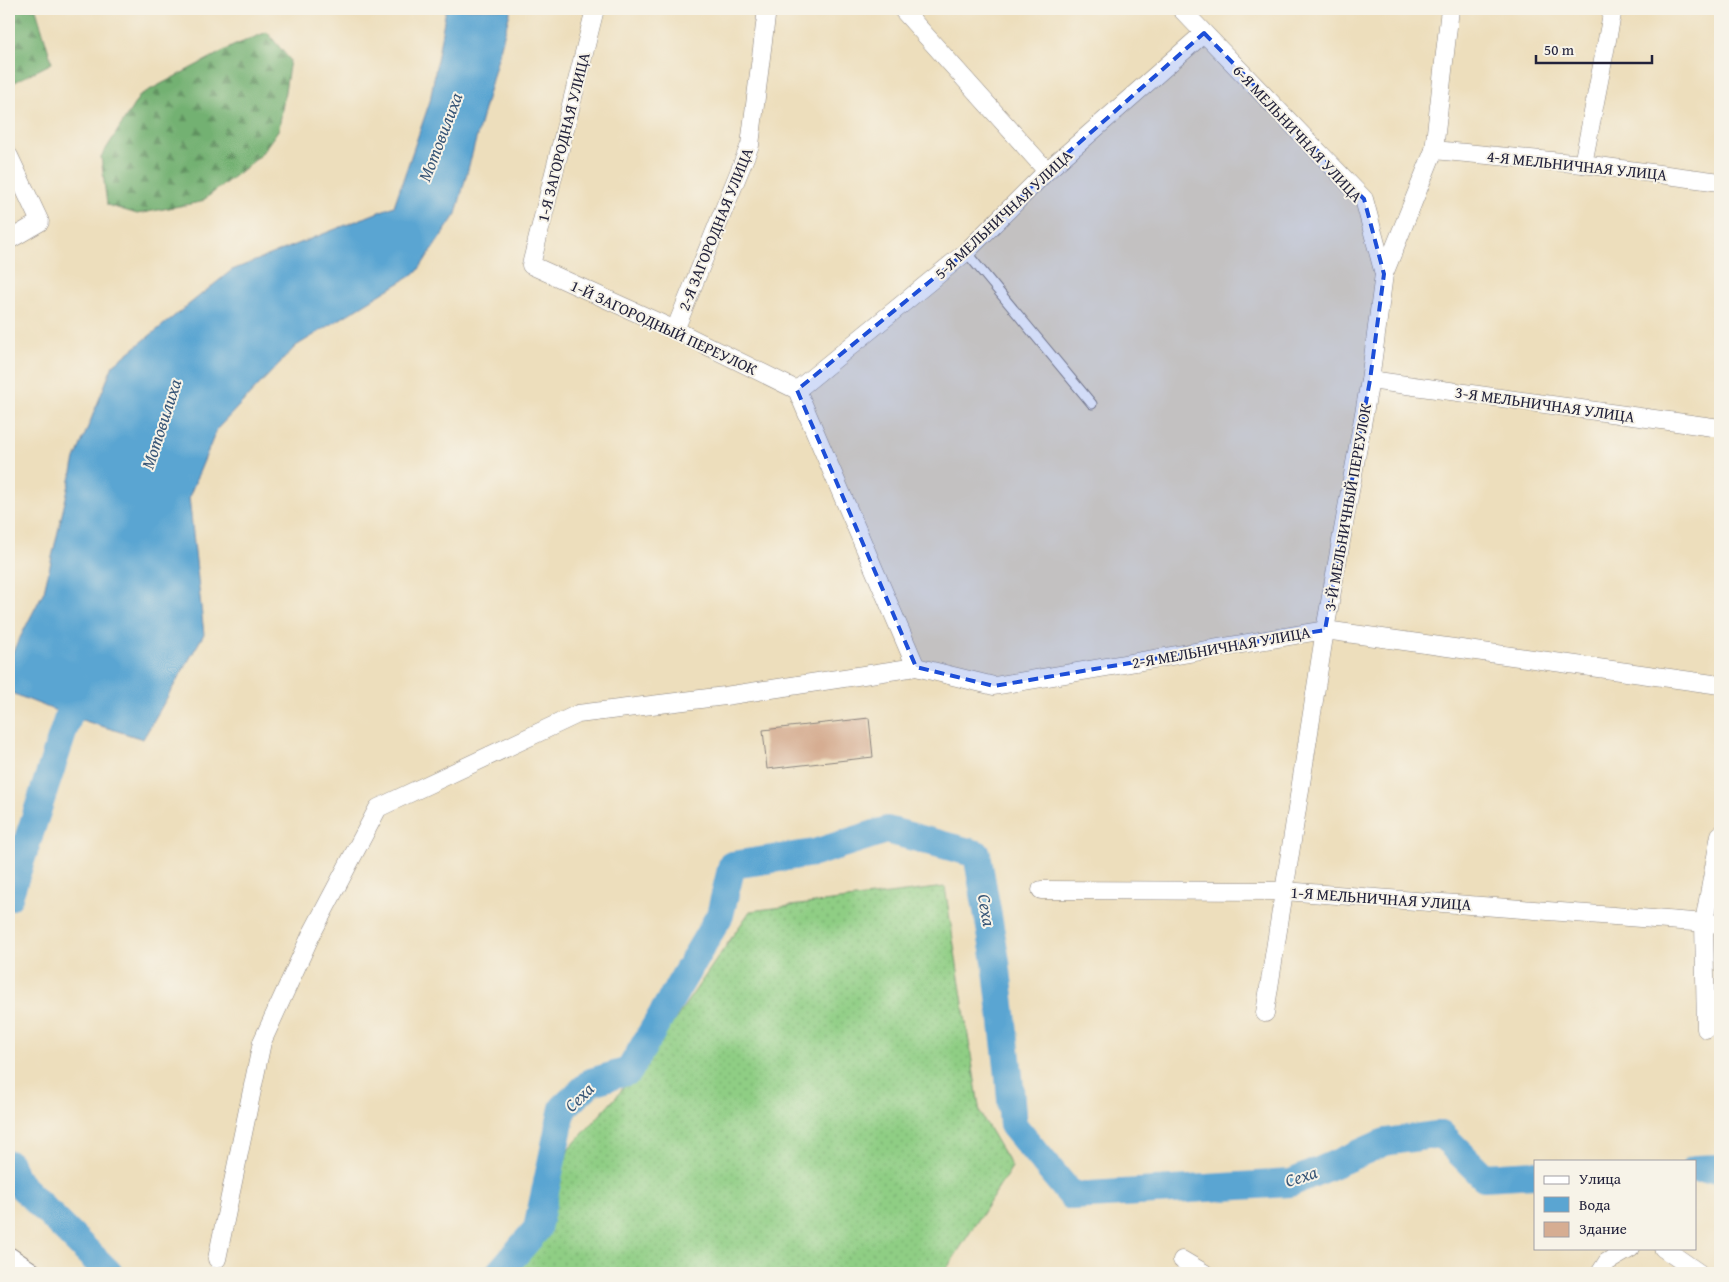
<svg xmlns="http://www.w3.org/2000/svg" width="1729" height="1282" font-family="'Gentium Book Plus',serif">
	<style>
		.forest { fill: url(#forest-firs); stroke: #4a6a56 }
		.garden { fill: url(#garden-dots); stroke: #587860 }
		.water { fill: #5aa5d2; stroke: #3e6486 }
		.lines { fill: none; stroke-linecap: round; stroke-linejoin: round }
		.river { stroke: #5aa5d2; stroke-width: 28 }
		.building { fill: #d6ad92 }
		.service-casing { stroke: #88807c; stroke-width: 11 }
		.minor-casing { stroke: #88807c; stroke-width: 19 }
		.tertiary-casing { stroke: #88807c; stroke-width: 23 }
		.service { stroke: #fff; stroke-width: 9 }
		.minor { stroke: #fff; stroke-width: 18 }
		.tertiary { stroke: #fff; stroke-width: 21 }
		.marked { fill: #1d4ed8; fill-opacity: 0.2; stroke: #1d4ed8; stroke-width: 4; stroke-dasharray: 10 6; stroke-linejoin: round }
		.labels { text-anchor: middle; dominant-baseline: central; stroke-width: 4; stroke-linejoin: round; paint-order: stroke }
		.street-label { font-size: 16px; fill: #22223b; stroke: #f7f3e8 }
		.water-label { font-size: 18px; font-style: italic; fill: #385677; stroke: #f7f3e8 }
	</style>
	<defs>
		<pattern id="forest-firs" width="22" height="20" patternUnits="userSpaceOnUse" patternTransform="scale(1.25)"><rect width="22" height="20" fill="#73b172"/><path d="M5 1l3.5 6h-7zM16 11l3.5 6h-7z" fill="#5e905f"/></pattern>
		<pattern id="garden-dots" width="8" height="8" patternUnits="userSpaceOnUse" patternTransform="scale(1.25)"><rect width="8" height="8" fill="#8fce84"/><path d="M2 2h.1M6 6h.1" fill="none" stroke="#7bb173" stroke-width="1.8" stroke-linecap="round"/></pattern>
	</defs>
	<rect width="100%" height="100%" fill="#f7f3e8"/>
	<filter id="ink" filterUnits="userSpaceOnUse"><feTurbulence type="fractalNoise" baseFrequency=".02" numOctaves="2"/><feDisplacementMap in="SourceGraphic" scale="10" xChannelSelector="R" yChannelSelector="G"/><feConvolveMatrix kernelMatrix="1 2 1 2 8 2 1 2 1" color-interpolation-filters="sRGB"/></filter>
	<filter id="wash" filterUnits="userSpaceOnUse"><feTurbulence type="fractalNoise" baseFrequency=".0096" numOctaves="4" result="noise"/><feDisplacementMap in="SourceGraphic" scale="20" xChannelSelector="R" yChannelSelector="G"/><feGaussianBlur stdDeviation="1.12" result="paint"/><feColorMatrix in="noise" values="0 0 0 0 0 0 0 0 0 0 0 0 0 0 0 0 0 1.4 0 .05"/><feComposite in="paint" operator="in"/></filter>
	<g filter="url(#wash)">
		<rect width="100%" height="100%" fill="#eddebc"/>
		<g class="forest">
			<polygon points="9,9 36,9 52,63 11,84 9,84"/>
			<polygon points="267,32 290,60 279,129 259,157 201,202 137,214 107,205 101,157 140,95 233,46"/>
		</g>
		<polygon class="garden" points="945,887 980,1113 1012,1167 944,1273 519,1273 569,1149 617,1096 672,1024 750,911"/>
		<polygon class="water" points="446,9 511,9 456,214 417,272 296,346 217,429 189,497 204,634 143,739 69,716 9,692 9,659 44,591 75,459 113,365 232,270 394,206 430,101"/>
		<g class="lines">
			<g class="river">
				<polyline points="9,897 80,681"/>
				<polyline points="9,1164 18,1183 109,1273"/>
				<polyline points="1695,1169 1720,1168"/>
				<polyline points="499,1273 537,1229 563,1108 591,1082 629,1071 720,915 732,865 814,853 887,830 977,854 996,961 1009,1076 1013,1125 1072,1196 1291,1183 1385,1142 1441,1134 1484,1177 1535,1174"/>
			</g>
		</g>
		<g id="blocks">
			<polygon class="building" points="869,718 873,757 767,769 763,730"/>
		</g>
	</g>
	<g filter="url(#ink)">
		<use href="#blocks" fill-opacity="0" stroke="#88807c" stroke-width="1"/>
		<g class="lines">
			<defs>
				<polyline id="service" points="966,252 1092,404"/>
				<g id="minor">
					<polyline points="595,9 531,265 675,330 797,390"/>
					<polyline points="902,9 1047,171"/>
					<polyline points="1181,9 1364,199 1384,274"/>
					<polyline points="1434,150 1583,164 1720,182"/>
					<polyline points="9,156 40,222 9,240"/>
					<polyline points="1583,164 1613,9"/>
					<polyline points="675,330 750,145 767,9"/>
					<polyline points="1370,380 1720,428"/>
					<polyline points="797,390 966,252 1047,171 1204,33"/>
					<polyline points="797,390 916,667"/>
					<polyline points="1041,890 1284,891 1720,924"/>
					<polyline points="1265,1013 1325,630 1370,380 1384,274 1434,150 1450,9"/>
					<polyline points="1706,1029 1704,922 1720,835"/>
					<polyline points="1663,1248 1699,1273"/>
					<polyline points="217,1259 262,1042 311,935 378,808 578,714 725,696 916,667 994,686 1325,630 1720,685"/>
					<polyline points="1182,1260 1204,1273"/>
					<polyline points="1600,1273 1607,1262 1631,1248"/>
				</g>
				<polyline id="tertiary" points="9,1258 31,1273"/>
			</defs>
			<use href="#service" class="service-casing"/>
			<use href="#minor" class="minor-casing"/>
			<use href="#tertiary" class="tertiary-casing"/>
			<use href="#service" class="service"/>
			<use href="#minor" class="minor"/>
			<use href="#tertiary" class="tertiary"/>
		</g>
	</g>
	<path class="marked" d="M1204 33 1364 199 1384 274 1370 380 1325 630 994 686 916 667 797 390 966 252 1047 171Z"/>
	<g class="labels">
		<g class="street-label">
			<text transform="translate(1298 133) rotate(47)">6-Я МЕЛЬНИЧНАЯ УЛИЦА</text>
			<text transform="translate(563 137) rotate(-76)">1-Я ЗАГОРОДНАЯ УЛИЦА</text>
			<text transform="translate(1577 165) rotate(6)">4-Я МЕЛЬНИЧНАЯ УЛИЦА</text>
			<text transform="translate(1003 214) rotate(-43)">5-Я МЕЛЬНИЧНАЯ УЛИЦА</text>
			<text transform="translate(715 229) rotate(-68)">2-Я ЗАГОРОДНАЯ УЛИЦА</text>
			<text transform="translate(664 327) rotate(25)">1-Й ЗАГОРОДНЫЙ ПЕРЕУЛОК</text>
			<text transform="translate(1545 404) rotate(8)">3-Я МЕЛЬНИЧНАЯ УЛИЦА</text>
			<text transform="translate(1347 507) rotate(-80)">3-Й МЕЛЬНИЧНЫЙ ПЕРЕУЛОК</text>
			<text transform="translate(1221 647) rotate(-10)">2-Я МЕЛЬНИЧНАЯ УЛИЦА</text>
			<text transform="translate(1381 898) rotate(4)">1-Я МЕЛЬНИЧНАЯ УЛИЦА</text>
		</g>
		<g class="water-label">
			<text transform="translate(440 137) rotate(-69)">Мотовилиха</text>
			<text transform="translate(161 424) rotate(-72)">Мотовилиха</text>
			<text transform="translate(987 910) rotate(80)">Сеха</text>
			<text transform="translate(579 1097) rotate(-45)">Сеха</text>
			<text transform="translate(1301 1176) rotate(-18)">Сеха</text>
		</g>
	</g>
	<rect width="1729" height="1282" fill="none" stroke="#f7f3e8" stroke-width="30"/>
	<rect x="1534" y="1160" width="162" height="90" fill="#f7f3e8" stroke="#a29fa3"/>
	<rect x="1544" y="1176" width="25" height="8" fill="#ffffff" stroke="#a29fa3"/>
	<text x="1579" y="1184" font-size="15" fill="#22223b">Улица</text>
	<rect x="1544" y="1197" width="25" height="15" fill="#5aa5d2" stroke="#a29fa3"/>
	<text x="1579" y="1210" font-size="15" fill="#22223b">Вода</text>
	<rect x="1544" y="1222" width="25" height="15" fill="#d6ad92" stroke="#a29fa3"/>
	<text x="1579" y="1234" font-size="15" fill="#22223b">Здание</text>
	<path d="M1536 55v8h116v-8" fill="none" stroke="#22223b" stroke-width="2.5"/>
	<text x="1544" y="55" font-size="15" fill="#22223b" stroke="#f7f3e8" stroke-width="4" paint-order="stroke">50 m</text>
</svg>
